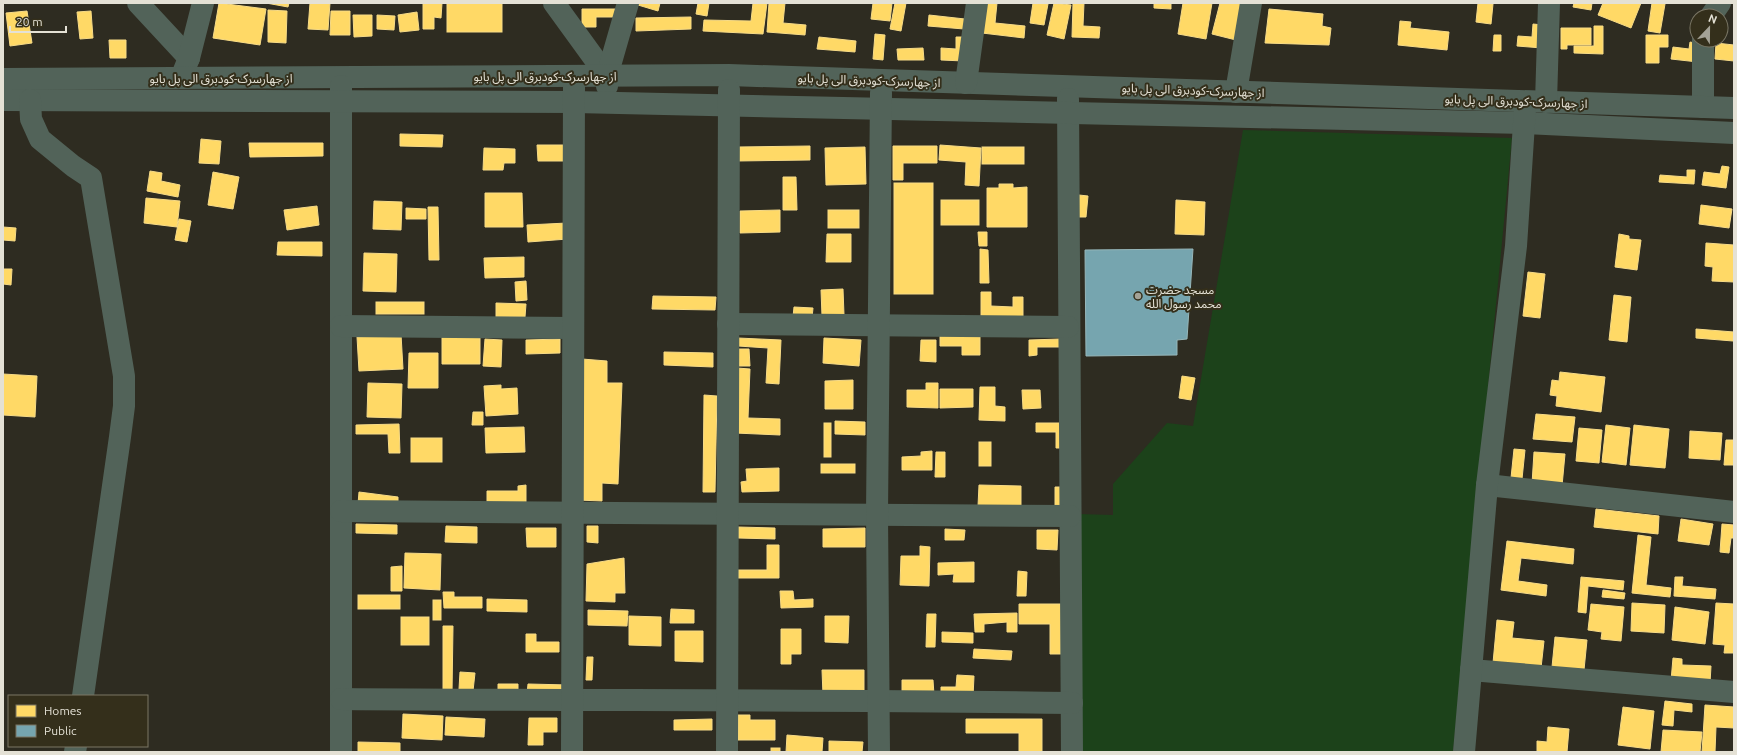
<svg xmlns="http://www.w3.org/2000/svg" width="1737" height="755" font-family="Ubuntu,'Noto Sans Arabic',sans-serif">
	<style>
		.green { fill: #1c421a }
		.homes { fill: #ffd966; stroke: #f7db87 }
		.public { fill: #76a5af; stroke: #97b7ba }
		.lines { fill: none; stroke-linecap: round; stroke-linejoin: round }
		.minor { stroke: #526359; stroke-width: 22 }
		.poi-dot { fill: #a4a296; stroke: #342f1b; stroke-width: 1.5 }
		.labels { text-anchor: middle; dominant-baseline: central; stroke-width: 4; stroke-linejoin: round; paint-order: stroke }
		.street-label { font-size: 12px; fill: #e4e1d5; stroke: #342f1b }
		.poi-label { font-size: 12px; fill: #e4e1d5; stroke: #342f1b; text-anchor: start }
	</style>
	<rect width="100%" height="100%" fill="#2e2c21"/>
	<polygon class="green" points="1243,130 1512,138 1453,752 1078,752 1077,514 1113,515 1113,484 1167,423 1193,426"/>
	<g class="homes">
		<polygon points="219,3 266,9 260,45 213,38"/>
		<polygon points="266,3 289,3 288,7"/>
		<polygon points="310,3 330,3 328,30 308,29"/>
		<polygon points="423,3 442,3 441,18 434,17 434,29 423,29"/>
		<rect x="447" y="3" width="55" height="29"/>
		<polygon points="639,3 660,3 658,11 638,5"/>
		<polygon points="698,3 709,3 707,16 696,14"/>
		<polygon points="753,3 767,3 763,34 703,31 704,20 751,21"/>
		<polygon points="769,3 785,3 783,23 806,25 805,35 767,32"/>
		<polygon points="873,3 892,3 890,21 871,19"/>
		<polygon points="895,3 906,3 901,31 890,29"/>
		<polygon points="986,3 997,3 995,23 1025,26 1024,38 982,33"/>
		<polygon points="1033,3 1048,4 1044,25 1030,23"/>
		<polygon points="1054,3 1071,5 1064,39 1047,35"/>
		<polygon points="1073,3 1084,3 1083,26 1100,27 1099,38 1072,37"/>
		<polygon points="1154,3 1171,3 1171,9 1154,8"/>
		<polygon points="1183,3 1212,3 1206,39 1178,34"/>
		<polygon points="1220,3 1245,3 1236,40 1212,34"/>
		<polygon points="1478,3 1493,4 1491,24 1476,22"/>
		<polygon points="1574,3 1592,3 1591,10 1573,7"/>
		<polygon points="1603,3 1641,3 1631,28 1598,15"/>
		<polygon points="1652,3 1665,4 1660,33 1648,31"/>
		<polygon points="582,9 617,9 617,17 596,17 596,27 582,27"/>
		<polygon points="1269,9 1323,14 1322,26 1331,28 1329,45 1265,43"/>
		<polygon points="268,10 287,11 286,43 268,42"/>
		<polygon points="27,11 32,43 10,46 6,13"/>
		<polygon points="91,11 93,38 80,39 77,12"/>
		<polygon points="331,11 350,11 350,35 330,35"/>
		<polygon points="417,12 419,30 400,32 398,15"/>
		<polygon points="353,15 372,15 372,36 354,37"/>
		<polygon points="377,15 395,16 394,30 377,29"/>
		<polygon points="929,15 965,19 964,29 928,26"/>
		<polygon points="691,17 691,29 636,31 636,18"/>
		<polygon points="1400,21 1411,22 1410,28 1449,32 1447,50 1398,45"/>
		<polygon points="1533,24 1543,25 1542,48 1517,46 1518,36 1532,37"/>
		<polygon points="1594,26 1603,26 1603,54 1574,53 1574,46 1594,46"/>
		<polygon points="1561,28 1591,28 1591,45 1567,45 1567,49 1561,49"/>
		<polygon points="875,34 885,35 883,60 873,59"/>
		<polygon points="1494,35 1501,35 1501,51 1493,51"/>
		<polygon points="1646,35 1668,35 1668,47 1659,47 1659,63 1646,63"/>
		<polygon points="819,37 856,41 855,52 817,49"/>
		<polygon points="956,37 965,37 964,61 941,60 941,48 956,49"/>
		<polygon points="109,40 126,40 126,58 110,58"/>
		<polygon points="1690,42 1700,44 1698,62 1671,59 1673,47 1689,49"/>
		<polygon points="1716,43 1734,45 1734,61 1715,59"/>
		<polygon points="923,48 924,60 898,60 897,49"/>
		<polygon points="400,134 443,135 442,147 400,146"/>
		<polygon points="201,139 221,141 219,164 199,163"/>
		<polygon points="249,143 323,143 323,156 250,157"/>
		<polygon points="537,145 567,145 567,161 538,161"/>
		<polygon points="940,145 981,148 979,186 965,185 966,162 939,160"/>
		<polygon points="810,146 810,160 737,161 737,147"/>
		<polygon points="893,146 937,146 937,163 903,163 903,180 893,180"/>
		<polygon points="865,147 866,184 826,185 825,148"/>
		<rect x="982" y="147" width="42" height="17"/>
		<polygon points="484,148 515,149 515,163 504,163 503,170 483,170"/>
		<polygon points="1722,166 1729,167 1726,188 1702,185 1704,172 1720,174"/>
		<polygon points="1687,170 1695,170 1694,184 1659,182 1660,175 1687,177"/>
		<polygon points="150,171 162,173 161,181 180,185 178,197 147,191"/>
		<polygon points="213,172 239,177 233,209 208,205"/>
		<polygon points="783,177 796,177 797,210 783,210"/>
		<rect x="894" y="183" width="39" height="111"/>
		<polygon points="999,184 1013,184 1013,188 1027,187 1027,227 987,227 987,188 999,188"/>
		<polygon points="485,193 522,193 523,227 485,227"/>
		<polygon points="1079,195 1088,196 1086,217 1078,217"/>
		<polygon points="146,198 180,201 177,227 144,223"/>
		<rect x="941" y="200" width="38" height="25"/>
		<polygon points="1176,200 1205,202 1204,235 1175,234"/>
		<polygon points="374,201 402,202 401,230 373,229"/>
		<polygon points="1701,205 1732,209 1729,228 1699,224"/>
		<polygon points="317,206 319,225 287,230 284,210"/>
		<polygon points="428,207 438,207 439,260 429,260"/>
		<polygon points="406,208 426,209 426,219 406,219"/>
		<polygon points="780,210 780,232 740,233 740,211"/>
		<rect x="828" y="210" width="31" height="18"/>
		<polygon points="179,219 191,221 187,242 175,240"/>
		<polygon points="567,223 568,239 528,242 527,225"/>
		<polygon points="3,227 16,228 15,241 3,240"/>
		<polygon points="978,232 987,232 987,246 979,246"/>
		<polygon points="827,234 851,234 851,262 826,262"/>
		<polygon points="1619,234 1629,236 1629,239 1641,240 1637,270 1615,267"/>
		<polygon points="278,242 322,242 322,256 277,255"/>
		<polygon points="1706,243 1734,245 1734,282 1712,281 1713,267 1705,266"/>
		<polygon points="980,249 988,250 989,283 980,283"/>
		<polygon points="364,253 397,254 396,292 363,291"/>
		<polygon points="524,257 524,277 485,278 484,258"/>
		<polygon points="3,269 12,269 11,285 3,284"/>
		<polygon points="1528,272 1545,274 1540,318 1523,316"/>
		<polygon points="526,281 527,300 516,301 515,282"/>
		<polygon points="843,289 844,315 822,316 821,290"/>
		<polygon points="981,292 991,292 991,306 1013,307 1013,297 1023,297 1023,319 981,318"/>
		<polygon points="1614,295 1631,297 1627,342 1609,340"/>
		<polygon points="653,296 716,297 715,310 652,309"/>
		<rect x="376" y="302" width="48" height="12"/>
		<polygon points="496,303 526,304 525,317 496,317"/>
		<polygon points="794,307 813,308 812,318 793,317"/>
		<polygon points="1696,329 1734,332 1733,341 1696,338"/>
		<polygon points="401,334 403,369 359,371 357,337"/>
		<polygon points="940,335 980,335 980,355 962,355 962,346 940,346"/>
		<polygon points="442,336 480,337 480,364 442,364"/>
		<polygon points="738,338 781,340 779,384 766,383 768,348 738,346"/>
		<polygon points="824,338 861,340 859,366 823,363"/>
		<polygon points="485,339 502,340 501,367 483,366"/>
		<polygon points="560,339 560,353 526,354 526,340"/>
		<polygon points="1060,339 1060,347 1037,347 1037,355 1029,356 1029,340"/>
		<polygon points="921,340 936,340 936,362 920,361"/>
		<polygon points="738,349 749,349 750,366 739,366"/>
		<polygon points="664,352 713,353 713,367 664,365"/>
		<polygon points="409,353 438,353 438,388 408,388"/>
		<polygon points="582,359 607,361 607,383 622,383 618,484 602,483 602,501 577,500"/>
		<polygon points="737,368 750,369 748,418 780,419 780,435 735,433"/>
		<polygon points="1560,372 1605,377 1601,412 1556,406 1557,396 1550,395 1552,380 1559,381"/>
		<polygon points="3,374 37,376 35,417 3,415"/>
		<polygon points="1182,376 1195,378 1191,400 1179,398"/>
		<polygon points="853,380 853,409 825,409 825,381"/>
		<polygon points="368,383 402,384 401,418 367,417"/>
		<polygon points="926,383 938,383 938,408 907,407 907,390 926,390"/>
		<polygon points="501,385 501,389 517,388 518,414 486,416 484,386"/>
		<polygon points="980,387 995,387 995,406 1005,407 1005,421 979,420"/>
		<polygon points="940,389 973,389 973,407 940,408"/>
		<polygon points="1022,390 1040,390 1041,408 1023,409"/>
		<polygon points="704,395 717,396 715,492 703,492"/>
		<polygon points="473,412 483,412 483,425 472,425"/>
		<polygon points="1536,414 1575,417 1572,442 1533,439"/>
		<polygon points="835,421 865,422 865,435 835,434"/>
		<rect x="824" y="423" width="7" height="34"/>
		<polygon points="1036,423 1066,423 1066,448 1056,448 1056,432 1036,432"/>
		<polygon points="399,424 400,453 389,453 388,434 356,434 356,425"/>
		<polygon points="1606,425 1630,428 1626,465 1602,462"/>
		<polygon points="1634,425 1669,429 1665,468 1630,465"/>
		<polygon points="524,427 525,452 486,453 485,428"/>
		<polygon points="1579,428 1602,430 1599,463 1576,461"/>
		<polygon points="1690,431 1722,433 1720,460 1689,458"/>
		<rect x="411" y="438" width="31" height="24"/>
		<polygon points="1726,440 1734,440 1734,465 1724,465"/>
		<rect x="979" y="442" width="12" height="24"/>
		<polygon points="1514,449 1525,450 1522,479 1511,478"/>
		<polygon points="932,451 932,470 902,470 902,457 921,456 921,452"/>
		<polygon points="936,452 945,452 945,477 935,477"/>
		<polygon points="1534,452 1565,454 1562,486 1532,484"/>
		<rect x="821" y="464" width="34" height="9"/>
		<polygon points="779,468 779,491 742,492 741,482 747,481 746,469"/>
		<polygon points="526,485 526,504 487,504 487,491 518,491 518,486"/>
		<polygon points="979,485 1021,486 1021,506 978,506"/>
		<polygon points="1055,487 1064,487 1065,507 1055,507"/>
		<polygon points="359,492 398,497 398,507 358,504"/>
		<polygon points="1596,509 1659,516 1658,534 1594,527"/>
		<polygon points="1681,519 1713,524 1709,545 1678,541"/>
		<polygon points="356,524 397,525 397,534 356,533"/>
		<polygon points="1722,524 1734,525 1734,538 1731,538 1729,553 1720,552"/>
		<polygon points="446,526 477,527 477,543 445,542"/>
		<polygon points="587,526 598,526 598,543 587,542"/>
		<polygon points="738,527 775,528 775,539 738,538"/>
		<polygon points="526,528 556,528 556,547 527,547"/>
		<polygon points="865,528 865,547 823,547 823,529"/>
		<polygon points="945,529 965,530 964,540 945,540"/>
		<polygon points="1037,530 1058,530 1057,550 1037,549"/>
		<polygon points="1638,535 1651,537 1646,585 1671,588 1670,597 1632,593"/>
		<polygon points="1507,541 1574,549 1573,564 1521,558 1518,581 1547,585 1546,596 1501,590"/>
		<polygon points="767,545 779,545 779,578 738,578 738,570 767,570"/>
		<polygon points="920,546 930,547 929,586 900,585 901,556 920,556"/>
		<polygon points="405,553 441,554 440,590 404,588"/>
		<polygon points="624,558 625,593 615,593 615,602 586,601 587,564"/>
		<polygon points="974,562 974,582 953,582 954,574 938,575 938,563"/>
		<polygon points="402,566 402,591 391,591 391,567"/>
		<polygon points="1018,571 1027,572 1026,596 1017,596"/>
		<polygon points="1581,577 1624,581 1623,590 1588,586 1586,613 1578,612"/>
		<polygon points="1675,577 1683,577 1682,586 1716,589 1715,599 1674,596"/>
		<polygon points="1603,590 1625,593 1624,599 1602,597"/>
		<polygon points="780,591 793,591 794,600 813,599 813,607 781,608"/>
		<polygon points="443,592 454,592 454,597 482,597 482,608 444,608"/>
		<rect x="358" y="595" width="42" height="14"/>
		<polygon points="487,599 527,600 527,612 487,611"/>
		<rect x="433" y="600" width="8" height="20"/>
		<polygon points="1632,603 1665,605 1664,633 1631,631"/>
		<polygon points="1716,603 1734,604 1734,653 1724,653 1725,645 1713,644"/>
		<polygon points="1019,604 1061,604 1061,654 1050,654 1050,624 1019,624"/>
		<polygon points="1591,604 1624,607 1621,641 1601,639 1602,632 1588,630"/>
		<polygon points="1675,607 1709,612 1705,644 1672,640"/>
		<polygon points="671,609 694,610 694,623 670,623"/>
		<polygon points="588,610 628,611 627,626 588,625"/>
		<polygon points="1017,613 1017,632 1007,632 1007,622 984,624 984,632 975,632 974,614"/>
		<polygon points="927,614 936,614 935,647 926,647"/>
		<polygon points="629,616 661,617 661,646 629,645"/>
		<polygon points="825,616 849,616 848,643 825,642"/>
		<rect x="401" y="617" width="28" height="28"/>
		<polygon points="1497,620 1514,622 1512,638 1544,641 1541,668 1493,663"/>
		<polygon points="443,626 453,626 452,693 443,693"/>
		<polygon points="781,629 801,629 801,654 791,654 791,664 781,664"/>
		<polygon points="675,631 703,631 703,662 675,661"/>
		<polygon points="942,632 973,633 973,643 942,642"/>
		<polygon points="526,634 536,634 536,642 559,642 559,652 526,652"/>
		<polygon points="1555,637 1587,640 1584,670 1552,667"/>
		<polygon points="974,649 1012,651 1011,660 973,658"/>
		<polygon points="587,657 593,657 592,680 586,680"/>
		<polygon points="1673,658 1682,659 1682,665 1711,666 1710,683 1671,681"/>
		<polygon points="822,670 864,670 864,694 823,695"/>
		<polygon points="460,672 475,673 473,691 459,689"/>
		<polygon points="957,675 974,676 973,697 941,695 941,687 956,687"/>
		<polygon points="902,680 933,680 934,695 902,695"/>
		<polygon points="498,684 518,684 518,692 498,693"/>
		<polygon points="528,684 569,685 569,695 527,694"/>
		<polygon points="1665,701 1692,704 1692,712 1674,710 1673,726 1662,725"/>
		<polygon points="1705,705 1734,707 1734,728 1716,727 1715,752 1702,752"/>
		<polygon points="1623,707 1654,711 1650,749 1618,745"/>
		<polygon points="403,714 443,716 442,740 402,738"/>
		<polygon points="738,715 750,715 750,720 775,720 775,740 738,740"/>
		<polygon points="446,717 485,719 484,737 445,735"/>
		<polygon points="529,718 557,718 557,732 543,732 543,745 528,745"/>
		<polygon points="712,719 712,730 674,730 674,720"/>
		<polygon points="966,719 1042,719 1042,752 1019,752 1019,733 966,733"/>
		<polygon points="1548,727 1569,729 1567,752 1537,752 1537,741 1547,742"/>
		<polygon points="1663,730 1702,732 1700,752 1661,752"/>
		<polygon points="787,735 823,738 822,752 786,752"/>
		<polygon points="829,741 863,742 862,752 829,752"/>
		<polygon points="358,742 400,743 400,752 358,752"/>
		<rect x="771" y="748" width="9" height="4"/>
	</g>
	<polygon class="public" points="1193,249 1187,339 1177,340 1177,355 1086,356 1085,250"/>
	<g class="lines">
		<g class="minor">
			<polyline points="138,3 189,58"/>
			<polyline points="554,3 607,76 607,86"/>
			<polyline points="1711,16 1720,3"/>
			<polyline points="1703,40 1703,107"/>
			<polyline points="607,76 628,3"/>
			<polyline points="181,78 189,58 203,3"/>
			<polyline points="3,79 729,75 1734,108"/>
			<polyline points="966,83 977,3"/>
			<polyline points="341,86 341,752"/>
			<polyline points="1236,92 1251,3"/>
			<polyline points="1068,99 1072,752"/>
			<polyline points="3,100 574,102 1525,123 1734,133"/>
			<polyline points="30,100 31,119 40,139 73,166 91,178 124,376 124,406 120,437 83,696"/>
			<polyline points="1546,102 1549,3"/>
			<polyline points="728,324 1068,327"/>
			<polyline points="341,326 573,328"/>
			<polyline points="1487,485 1734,512"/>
			<polyline points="341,511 1070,516"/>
			<polyline points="1471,670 1734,692"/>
			<path d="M341 699C585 701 828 699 1072 703"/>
			<polyline points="75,752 76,746"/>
			<polyline points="572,752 574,87"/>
			<polyline points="727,752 729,90"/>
			<polyline points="879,752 877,514 881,93"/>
			<polyline points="1464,752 1487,485 1516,246 1525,108"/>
		</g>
	</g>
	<circle class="poi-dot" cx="1138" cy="296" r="4"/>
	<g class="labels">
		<g class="street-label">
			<text x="545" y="76">از جهارسرک-کودبرق الی پل بایو</text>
			<text x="221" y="78">از جهارسرک-کودبرق الی پل بایو</text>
			<text transform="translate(869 80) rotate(2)">از جهارسرک-کودبرق الی پل بایو</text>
			<text transform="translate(1193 90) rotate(2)">از جهارسرک-کودبرق الی پل بایو</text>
			<text transform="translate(1516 101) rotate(2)">از جهارسرک-کودبرق الی پل بایو</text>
		</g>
		<g class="poi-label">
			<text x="1146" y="289">مسجد حضرت<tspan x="1146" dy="14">محمد رسول الله</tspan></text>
		</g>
	</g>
	<rect width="1737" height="755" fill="none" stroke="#e4e1d5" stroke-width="8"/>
	<rect x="8" y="695" width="140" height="52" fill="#342f1b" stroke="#7a7665"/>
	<rect x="16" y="705" width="20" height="12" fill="#ffd966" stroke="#7a7665"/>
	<text x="44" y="715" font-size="12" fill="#e4e1d5">Homes</text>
	<rect x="16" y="725" width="20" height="12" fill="#76a5af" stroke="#7a7665"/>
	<text x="44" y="735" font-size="12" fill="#e4e1d5">Public</text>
	<g transform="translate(1709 28) rotate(22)"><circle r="19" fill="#342f1b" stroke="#7a7665"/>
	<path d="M0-3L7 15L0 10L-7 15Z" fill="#a4a296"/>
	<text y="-6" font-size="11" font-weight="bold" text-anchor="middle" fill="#e4e1d5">N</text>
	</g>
	<path d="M10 26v6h56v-6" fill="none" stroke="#e4e1d5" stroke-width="2"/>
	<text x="16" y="26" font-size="12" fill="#e4e1d5" stroke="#342f1b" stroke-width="3" paint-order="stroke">20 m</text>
</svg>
